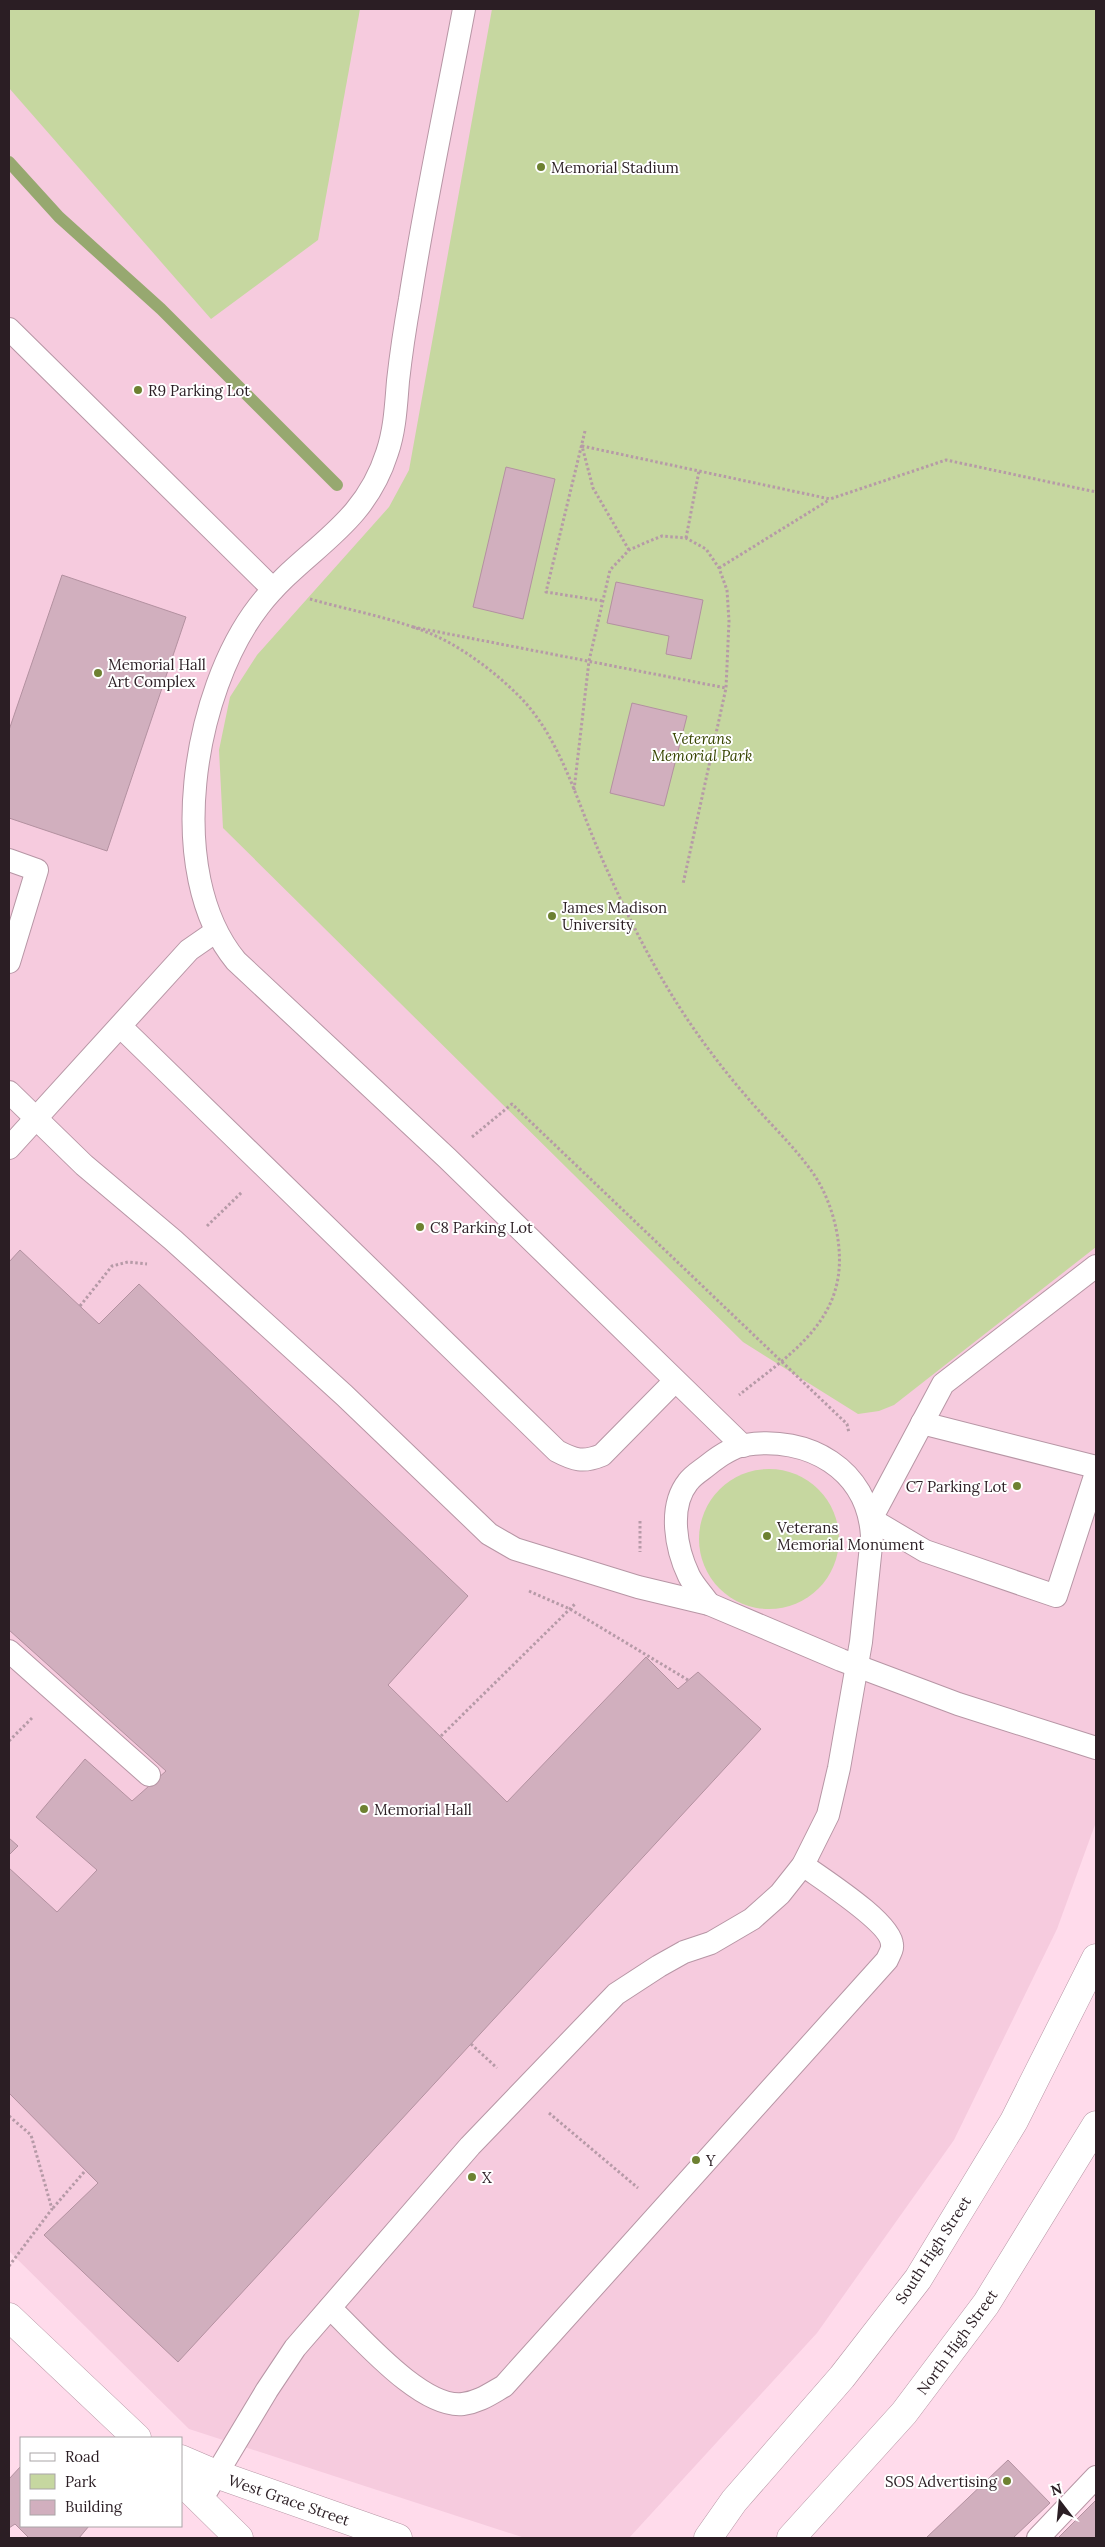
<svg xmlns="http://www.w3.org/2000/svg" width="1105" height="2547" font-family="Lora,serif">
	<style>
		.built { fill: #f6cbde }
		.green { fill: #c6d7a0 }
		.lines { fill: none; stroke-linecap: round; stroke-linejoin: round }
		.stream { stroke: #97a870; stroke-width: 12 }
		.building { fill: #d1afbe; stroke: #b391a0 }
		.lane-casing { stroke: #b796a5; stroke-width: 24 }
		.secondary-casing { stroke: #b796a5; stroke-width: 29 }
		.primary-casing { stroke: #b796a5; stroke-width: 29 }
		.path { stroke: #b69aa7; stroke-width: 3; stroke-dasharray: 2.5 2.5; stroke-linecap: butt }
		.lane { stroke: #fff; stroke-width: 22 }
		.secondary { stroke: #fff; stroke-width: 28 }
		.primary { stroke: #fff; stroke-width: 28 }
		.poi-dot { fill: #6d8131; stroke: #fff; stroke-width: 2 }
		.labels { text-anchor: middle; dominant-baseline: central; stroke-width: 4; stroke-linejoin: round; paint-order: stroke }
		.poi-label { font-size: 15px; fill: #2b1e24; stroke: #fff; text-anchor: start }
		.park-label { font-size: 15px; font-style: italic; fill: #374501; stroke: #fff }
		.street-label { font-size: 15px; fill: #2b1e24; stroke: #fff }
	</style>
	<rect width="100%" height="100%" fill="#ffdbeb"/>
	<polygon class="built" points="9,9 1096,9 1096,1822 1057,1929 954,2140 817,2333 629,2538 525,2538 189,2429 9,2251"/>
	<g class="green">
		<polygon points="9,9 360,9 318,240 211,319 9,88"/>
		<polygon points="492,9 1096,9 1096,1247 894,1405 879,1411 858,1414 743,1342 223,828 219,750 230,697 257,655 389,507 409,470"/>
		<circle cx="769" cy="1539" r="70"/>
	</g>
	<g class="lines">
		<polyline class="stream" points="9,162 59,217 161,309 337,485"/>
	</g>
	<g class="building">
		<polygon points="506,467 555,479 523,619 473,607"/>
		<polygon points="62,575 186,617 107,851 9,818 9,730"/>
		<polygon points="616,582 703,600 691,659 666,654 669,636 607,623"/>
		<polygon points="632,703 687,716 664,806 610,793"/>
		<polygon points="20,1250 99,1324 139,1284 468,1596 388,1685 507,1802 646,1657 678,1689 698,1672 761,1729 178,2362 44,2235 98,2183 9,2093 9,1868 57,1912 97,1870 36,1817 85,1759 132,1801 166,1771 9,1630 9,1262"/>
		<polygon points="9,1838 18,1846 9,1855"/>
		<polygon points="1008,2460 1050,2503 1013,2538 926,2538"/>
		<polygon points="21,2466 21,2526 89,2526 79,2538 29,2538 15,2524 9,2528 9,2479"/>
		<polygon points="1096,2500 1096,2538 1058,2538"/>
	</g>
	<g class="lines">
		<defs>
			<g id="lane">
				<path d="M464 9C446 105 425 202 410 299 405 327 401 354 398 381 396 405 395 430 387 453 363 529 303 549 259 606 193 691 163 873 236 961L447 1158 743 1446"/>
				<polyline points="9,329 273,589"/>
				<polyline points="9,860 37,870 9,962"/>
				<path d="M121 1027 557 1451C574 1460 583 1463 602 1455L675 1381"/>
				<polyline points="9,1092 84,1165 173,1240 344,1395 489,1534 515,1549 638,1587 709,1604 841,1660 958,1704 1096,1748"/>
				<polyline points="9,1148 189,950 215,932"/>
				<polyline points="1096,1266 943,1384 871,1519 925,1551 1056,1596 1096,1473"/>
				<polyline points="922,1423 1096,1467"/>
				<polyline points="9,1651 149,1775"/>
				<path d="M330 2308C359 2335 421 2409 463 2404 479 2402 490 2394 504 2386L887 1960C889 1955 893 1949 892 1945 892 1923 822 1879 803 1865"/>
				<path d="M201 2500 267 2390 295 2348 470 2146 616 1994 659 1966 684 1952 711 1943 752 1919 780 1894 803 1865 828 1815 839 1768 861 1642 872 1536C868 1469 808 1435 745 1445 733 1447 718 1457 708 1465 702 1470 693 1475 688 1482 668 1507 676 1549 689 1576 694 1586 703 1595 709 1604"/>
				<polyline points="1038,2538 1096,2477"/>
			</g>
			<g id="secondary">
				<polyline points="9,2317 137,2438"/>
				<polyline points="181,2459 216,2474 398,2538"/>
				<polyline points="181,2481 239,2538"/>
			</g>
			<g id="primary">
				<polyline points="708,2538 734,2501 842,2377 918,2279 1014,2121 1096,1958"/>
				<polyline points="791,2538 904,2413 986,2304 1096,2125"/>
			</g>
		</defs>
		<use href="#lane" class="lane-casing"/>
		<use href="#secondary" class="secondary-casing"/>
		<use href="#primary" class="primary-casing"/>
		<g class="path">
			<polyline points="585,431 546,592 603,601"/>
			<polyline points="686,538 699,471"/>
			<polyline points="629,550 593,488 582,446 830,499 946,460 1096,492"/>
			<polyline points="719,568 829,500"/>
			<path d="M310 599C355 612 407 620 448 642 475 657 499 676 520 697 561 739 577 802 600 854 621 902 645 952 673 997 694 1031 720 1066 746 1096 767 1121 791 1143 810 1169 830 1195 842 1237 839 1270 834 1329 781 1361 739 1395"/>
			<polyline points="413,627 726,688"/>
			<polyline points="574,790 589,661 610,570 629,550 647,542 662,536 686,538 706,549 719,568 727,590 729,621 726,688 683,884"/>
			<polyline points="472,1137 512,1104 847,1424 849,1433"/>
			<polyline points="207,1226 242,1192"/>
			<polyline points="80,1306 112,1266 128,1262 147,1264"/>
			<polyline points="640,1521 640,1552"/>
			<polyline points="529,1591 570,1609 688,1680"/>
			<polyline points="441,1736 576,1603"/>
			<polyline points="9,1741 33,1717"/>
			<polyline points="471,2044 497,2068"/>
			<polyline points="549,2113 638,2188"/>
			<polyline points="9,2116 31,2135 52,2209 9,2266"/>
			<polyline points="53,2208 85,2171"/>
		</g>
		<use href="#lane" class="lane"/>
		<use href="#secondary" class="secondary"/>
		<use href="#primary" class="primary"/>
	</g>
	<g class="poi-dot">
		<circle cx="541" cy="167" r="5"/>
		<circle cx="138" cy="390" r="5"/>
		<circle cx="98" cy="673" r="5"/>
		<circle cx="552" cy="916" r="5"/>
		<circle cx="420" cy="1227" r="5"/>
		<circle cx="1017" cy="1486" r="5"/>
		<circle cx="767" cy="1536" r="5"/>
		<circle cx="364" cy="1809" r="5"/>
		<circle cx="696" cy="2160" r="5"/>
		<circle cx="472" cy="2177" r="5"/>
		<circle cx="1007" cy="2481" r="5"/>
	</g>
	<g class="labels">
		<g class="poi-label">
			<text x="551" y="167">Memorial Stadium</text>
			<text x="148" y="390">R9 Parking Lot</text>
			<text x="108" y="664">Memorial Hall<tspan x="108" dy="17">Art Complex</tspan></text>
			<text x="562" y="907">James Madison<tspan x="562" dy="17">University</tspan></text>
			<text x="430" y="1227">C8 Parking Lot</text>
			<text x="1007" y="1486" text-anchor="end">C7 Parking Lot</text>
			<text x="777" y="1527">Veterans<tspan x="777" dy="17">Memorial Monument</tspan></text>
			<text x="374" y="1809">Memorial Hall</text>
			<text x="706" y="2160">Y</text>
			<text x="482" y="2177">X</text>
			<text x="997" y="2481" text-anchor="end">SOS Advertising</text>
		</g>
		<g class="park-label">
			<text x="702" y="738">Veterans<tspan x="702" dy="17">Memorial Park</tspan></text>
		</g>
		<g class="street-label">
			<text transform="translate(933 2250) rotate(-57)">South High Street</text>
			<text transform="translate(957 2342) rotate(-54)">North High Street</text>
			<text transform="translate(289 2500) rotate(19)">West Grace Street</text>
		</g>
	</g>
	<rect width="1105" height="2547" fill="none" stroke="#2b1e24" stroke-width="20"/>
	<rect x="20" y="2437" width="162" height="90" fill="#ffffff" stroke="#aaa5a7"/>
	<rect x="30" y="2453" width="25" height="8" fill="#ffffff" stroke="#aaa5a7"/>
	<text x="65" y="2462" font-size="15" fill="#2b1e24">Road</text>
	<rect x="30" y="2474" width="25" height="15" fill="#c6d7a0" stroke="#aaa5a7"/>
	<text x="65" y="2487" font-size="15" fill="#2b1e24">Park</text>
	<rect x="30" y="2500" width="25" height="15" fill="#d1afbe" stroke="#aaa5a7"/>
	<text x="65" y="2512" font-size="15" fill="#2b1e24">Building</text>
	<g transform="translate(1060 2502) rotate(344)" stroke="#ffffff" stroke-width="4" paint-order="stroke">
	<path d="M0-4L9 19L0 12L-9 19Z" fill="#2b1e24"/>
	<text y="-8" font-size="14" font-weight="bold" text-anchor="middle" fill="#2b1e24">N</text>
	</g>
</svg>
